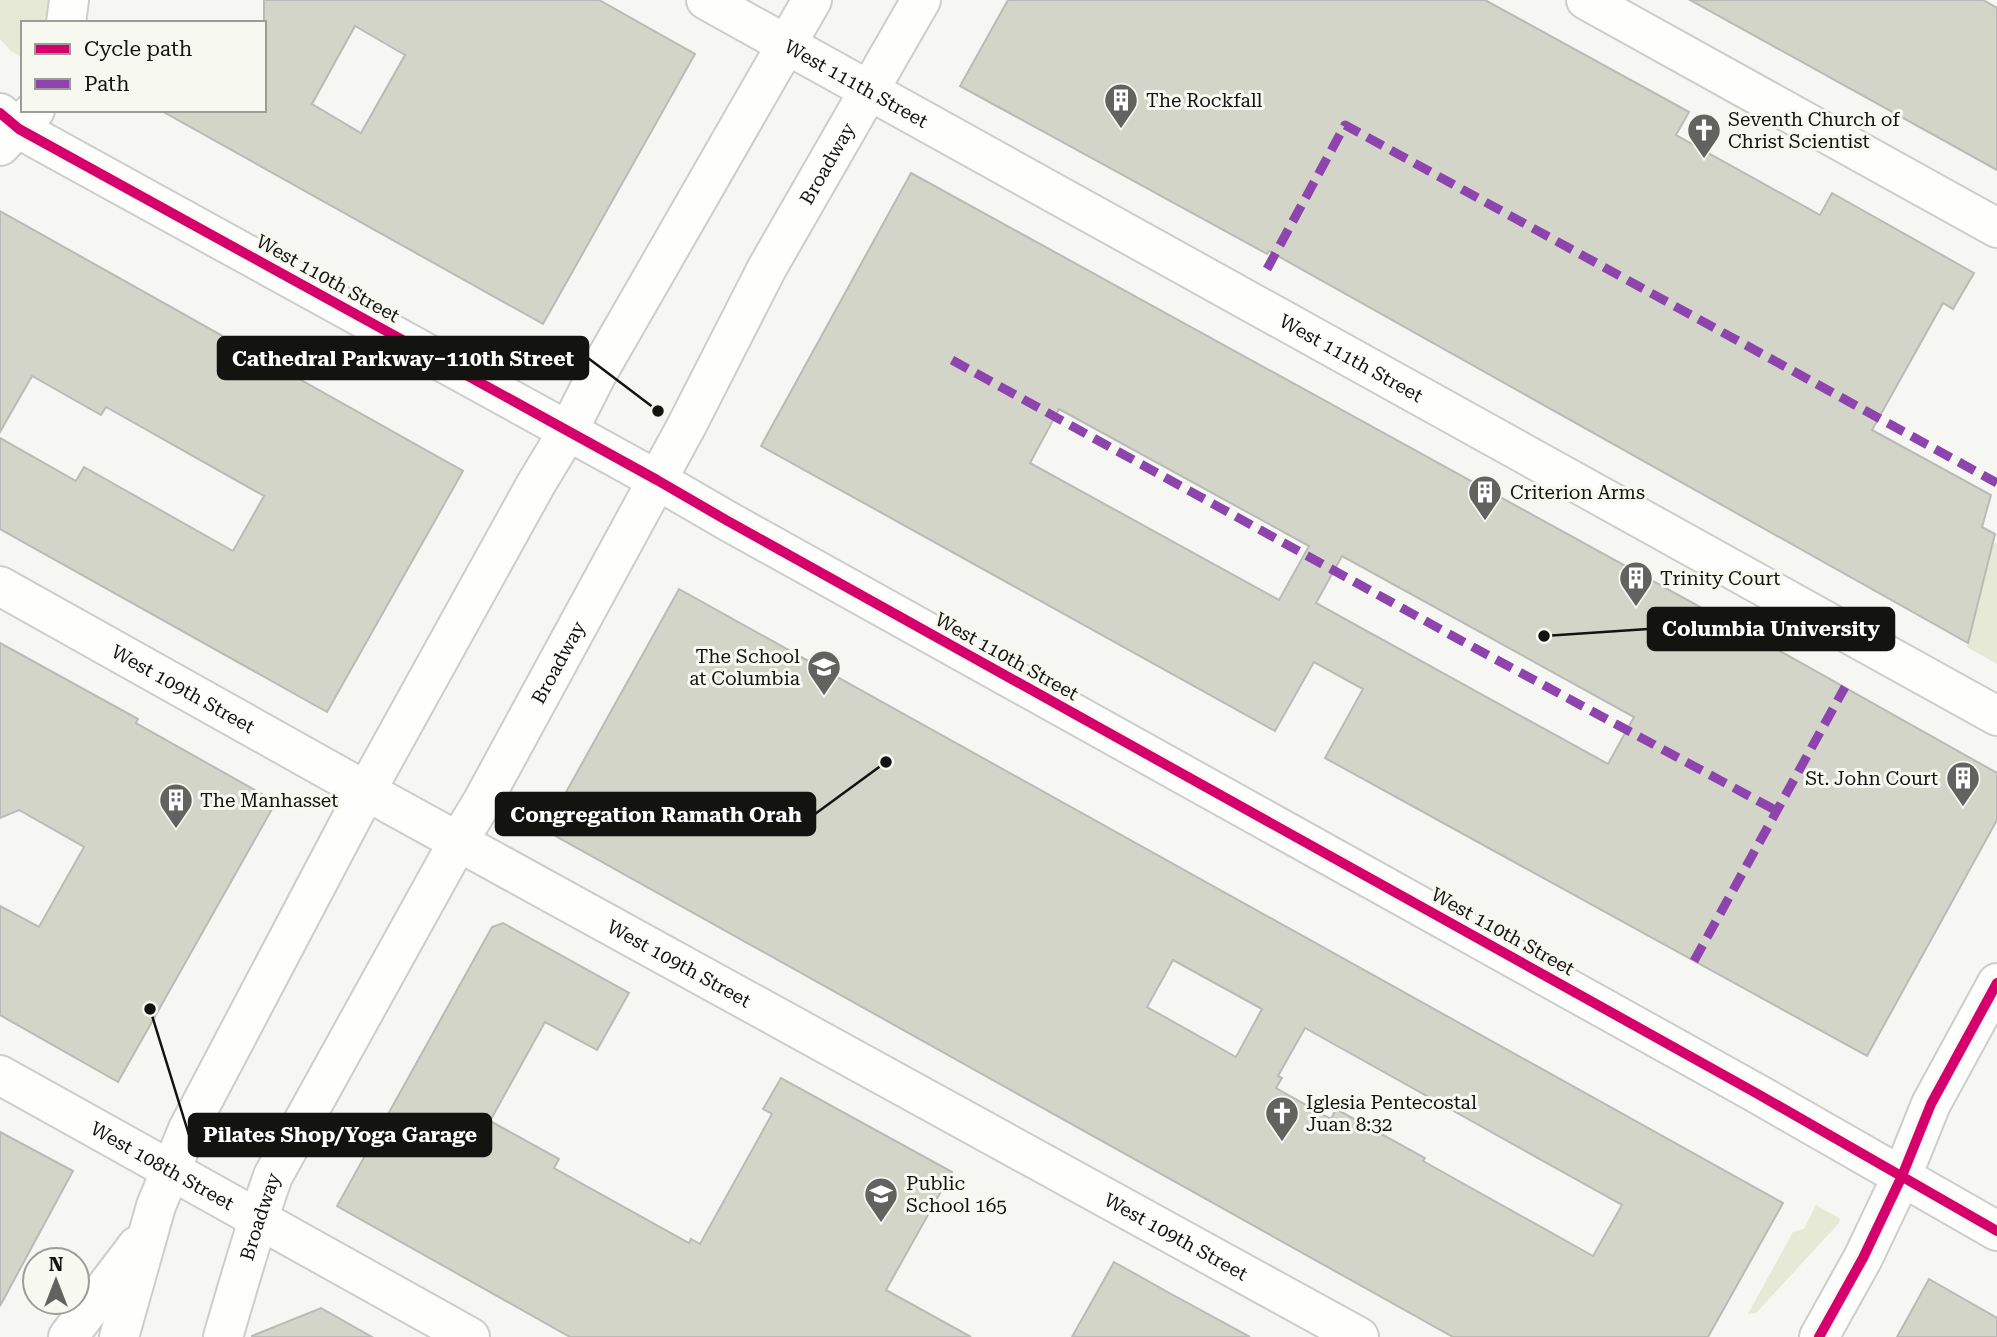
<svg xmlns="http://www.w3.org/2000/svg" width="1997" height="1337" font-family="'Roboto Serif',serif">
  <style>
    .green { fill: #e5e9d5 }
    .building { fill: #d3d5c9; stroke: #babab7; stroke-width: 2; fill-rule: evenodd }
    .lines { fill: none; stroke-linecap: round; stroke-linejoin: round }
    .minor-casing { stroke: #cdcdca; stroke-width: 42 }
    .major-casing { stroke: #cdcdca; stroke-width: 42 }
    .minor { stroke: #fefefd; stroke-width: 38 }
    .major { stroke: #fefefd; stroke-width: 38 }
    .quiet { stroke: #8e44ad; stroke-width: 9; stroke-dasharray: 18 9; stroke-linecap: butt }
    .cycleway-casing { stroke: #f7f9f0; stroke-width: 15 }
    .cycleway { stroke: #d6006c; stroke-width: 10 }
    .labels { text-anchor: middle; stroke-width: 6; stroke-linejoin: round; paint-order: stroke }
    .street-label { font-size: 19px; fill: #131310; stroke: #f7f9f0 }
    .poi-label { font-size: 19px; fill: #131310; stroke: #f7f9f0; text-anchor: start }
    .leader { fill: none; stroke: #131310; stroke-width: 2.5 }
    .callout-dot { fill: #131310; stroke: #f7f9f0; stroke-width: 2.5 }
    .callout { fill: #131310; stroke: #131310; stroke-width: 2.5 }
    .callout-label { font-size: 21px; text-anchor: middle; font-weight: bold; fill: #fff }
  </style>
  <rect width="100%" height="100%" fill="#f6f7f2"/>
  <g class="green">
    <path d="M0,0h56l-2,23h-31v35l-12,-7 -11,-12z"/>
    <path d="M1993,542l4,2v120l-30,-17z"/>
    <path d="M1816,1205l21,12 3,2 -1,4 -83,90 -8,1 45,-82 11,-3z"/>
  </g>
  <g class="building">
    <path d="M264,0h335l96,54 -152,270 -383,-214h104zM355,26l50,29 -44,78 -49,-29z"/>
    <path d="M1008,0h477l204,112 -13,23 144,80 12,-22 142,80 -21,36 -10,-6 -71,127 119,65 -9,32 13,7 -27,109 -699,-392 -2,3 -307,-168z"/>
    <path d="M1690,0h293l14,8v162z"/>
    <path d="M911,173l860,473 226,127v47l-130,236 -542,-298 38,-69 -49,-27 -39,69 -514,-285zM1059,409l250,137 -30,54 -249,-137zM1342,556l292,161 -26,47 -292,-161z"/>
    <path d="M0,211l463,260 -136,241 -327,-183v-91l76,43 8,-14 149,84 31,-55 -158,-89 -5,8 -69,-39 -32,56z"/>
    <path d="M679,589l1104,614 -75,134h-255l-908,-507zM1173,960l89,49 -26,48 -89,-50zM1305,1028l317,177 -29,51 -170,-95 2,-3 -89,-49 -5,10 -55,-31 6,-10 -4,-2z"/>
    <path d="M0,643l138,76 -2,4 140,79 -158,280 -118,-67v-109l39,21 45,-80 -65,-37 -19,8z"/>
    <path d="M503,923l126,70 -32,57 -52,-28 -55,99 69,38 -5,9 135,75 2,-4 9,5 72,-130 -9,-5 18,-31 171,94 -66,118 85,47h-401l-233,-131 155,-279z"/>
    <path d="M0,1132l73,39 -73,135z"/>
    <path d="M1114,1262l59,33 77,42h-178z"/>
    <path d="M1929,1279l68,39v19h-100z"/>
    <path d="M321,1308l51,29h-120v-1z"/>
  </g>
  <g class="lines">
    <g class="minor-casing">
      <g id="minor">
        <path id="s1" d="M706,0l1291,716"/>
        <path d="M1586,0l411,228"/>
        <path d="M66,23l3,-23"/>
        <path d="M0,146l35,-36"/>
        <path id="s2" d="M0,586l366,205 993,546"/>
        <path id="s3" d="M0,1075l470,262"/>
      </g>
    </g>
    <g class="major-casing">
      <g id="major">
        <path d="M0,113l19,16 638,351 69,40 1030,573 241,138"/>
        <path d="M68,1337l69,-91"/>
        <path d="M119,1337l37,-131 32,-77 178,-338 170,-307 32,-53 29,-57 215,-374"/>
        <path id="s4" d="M223,1337c16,-54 31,-108 50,-161l186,-336 22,-36 206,-379 80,-157 154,-268"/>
        <path d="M1819,1337l44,-79 39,-82 29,-72 66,-121"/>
      </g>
    </g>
    <use href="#minor" class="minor"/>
    <use href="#major" class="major"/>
    <g class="quiet">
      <path d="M1267,269l78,-144 652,358"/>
      <path d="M952,360l508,280 317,171"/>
      <path d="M1694,961l151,-274"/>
    </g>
    <g class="cycleway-casing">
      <g id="cycleway">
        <path d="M0,113l19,16 638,351 69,40 1030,573 241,138"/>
        <path d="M1819,1337l44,-79 39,-82 29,-72 66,-121"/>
      </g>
    </g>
    <use href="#cycleway" class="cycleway"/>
  </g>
  <defs>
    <g id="building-pin" transform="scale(1.75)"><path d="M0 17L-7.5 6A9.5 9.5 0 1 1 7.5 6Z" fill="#62635f" stroke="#f7f9f0"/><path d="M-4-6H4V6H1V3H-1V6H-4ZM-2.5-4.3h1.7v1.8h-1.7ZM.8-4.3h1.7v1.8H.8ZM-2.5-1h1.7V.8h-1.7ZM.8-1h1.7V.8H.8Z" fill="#fff"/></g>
    <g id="church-pin" transform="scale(1.75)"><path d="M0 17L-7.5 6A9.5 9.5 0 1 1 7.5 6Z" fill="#62635f" stroke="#f7f9f0"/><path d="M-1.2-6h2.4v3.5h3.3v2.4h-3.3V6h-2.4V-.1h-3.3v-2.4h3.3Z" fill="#fff"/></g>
    <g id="school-pin" transform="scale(1.75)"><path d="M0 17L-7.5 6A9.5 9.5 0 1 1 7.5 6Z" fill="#62635f" stroke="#f7f9f0"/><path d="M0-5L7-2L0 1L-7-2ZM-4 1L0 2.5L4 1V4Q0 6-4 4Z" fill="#fff"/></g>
  </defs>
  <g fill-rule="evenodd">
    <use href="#building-pin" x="1121" y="100"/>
    <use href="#church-pin" x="1704" y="130"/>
    <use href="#building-pin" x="1485" y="492"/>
    <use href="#building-pin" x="1636" y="578"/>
    <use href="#school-pin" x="824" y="667"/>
    <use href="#building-pin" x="1963" y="778"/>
    <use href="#building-pin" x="176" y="800"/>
    <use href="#church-pin" x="1282" y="1113"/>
    <use href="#school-pin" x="881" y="1194"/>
  </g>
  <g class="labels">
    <g class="street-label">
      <text dy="7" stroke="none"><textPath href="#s1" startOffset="172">West 111th Street</textPath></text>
      <text dy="7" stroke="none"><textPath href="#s4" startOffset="1323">Broadway</textPath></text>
      <text transform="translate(328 278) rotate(29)" y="7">West 110th Street</text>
      <text dy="7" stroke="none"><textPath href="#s1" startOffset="738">West 111th Street</textPath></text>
      <text transform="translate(1007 656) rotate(29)" y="7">West 110th Street</text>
      <text dy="7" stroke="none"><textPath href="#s4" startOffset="756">Broadway</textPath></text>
      <text dy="7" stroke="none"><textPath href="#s2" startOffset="210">West 109th Street</textPath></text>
      <text transform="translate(1503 931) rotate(29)" y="7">West 110th Street</text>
      <text dy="7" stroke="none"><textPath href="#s2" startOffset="777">West 109th Street</textPath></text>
      <text dy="7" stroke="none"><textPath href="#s3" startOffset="186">West 108th Street</textPath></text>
      <text dy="7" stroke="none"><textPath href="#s4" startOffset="126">Broadway</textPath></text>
      <text dy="7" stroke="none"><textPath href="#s2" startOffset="1344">West 109th Street</textPath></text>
    </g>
    <g class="poi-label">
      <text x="1146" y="107">The Rockfall</text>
      <text x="1728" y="126">Seventh Church of<tspan x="1728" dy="22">Christ Scientist</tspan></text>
      <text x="1510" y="499">Criterion Arms</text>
      <text x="1660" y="585">Trinity Court</text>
      <text x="800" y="663" text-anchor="end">The School<tspan x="800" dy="22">at Columbia</tspan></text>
      <text x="1938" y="785" text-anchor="end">St. John Court</text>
      <text x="200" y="807">The Manhasset</text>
      <text x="1306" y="1109">Iglesia Pentecostal<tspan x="1306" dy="22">Juan 8:32</tspan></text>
      <text x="906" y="1190">Public<tspan x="906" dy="22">School 165</tspan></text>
    </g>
  </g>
  <path class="leader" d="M658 411L588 358M1544 636L1648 629M886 762L815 814M150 1009L189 1135"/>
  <g class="callout-dot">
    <circle cx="658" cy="411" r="7"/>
    <circle cx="1544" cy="636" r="7"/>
    <circle cx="886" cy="762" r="7"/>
    <circle cx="150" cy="1009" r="7"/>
  </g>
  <g class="callout">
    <rect x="218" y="337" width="370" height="42" rx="7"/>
    <rect x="1648" y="608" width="246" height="42" rx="7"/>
    <rect x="496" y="793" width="319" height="42" rx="7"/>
    <rect x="189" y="1114" width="302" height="42" rx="7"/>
  </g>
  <g class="callout-label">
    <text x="403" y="366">Cathedral Parkway–110th Street</text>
    <text x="1771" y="636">Columbia University</text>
    <text x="656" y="822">Congregation Ramath Orah</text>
    <text x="340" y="1142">Pilates Shop/Yoga Garage</text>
  </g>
  <rect x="21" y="21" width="245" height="91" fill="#f7f9f0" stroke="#9c9d96" stroke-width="2"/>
  <rect x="35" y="44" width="35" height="10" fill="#d6006c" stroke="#9c9d96" stroke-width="2"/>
  <text x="84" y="56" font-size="21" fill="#131310">Cycle path</text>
  <rect x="35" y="79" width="35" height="10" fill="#8e44ad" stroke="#9c9d96" stroke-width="2"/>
  <text x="84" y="91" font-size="21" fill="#131310">Path</text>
  <g transform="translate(56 1281)"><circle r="33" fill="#f7f9f0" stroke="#9c9d96" stroke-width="2"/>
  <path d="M0-5L12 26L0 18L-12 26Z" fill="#62635f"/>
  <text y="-10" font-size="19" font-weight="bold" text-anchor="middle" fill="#131310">N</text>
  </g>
</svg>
